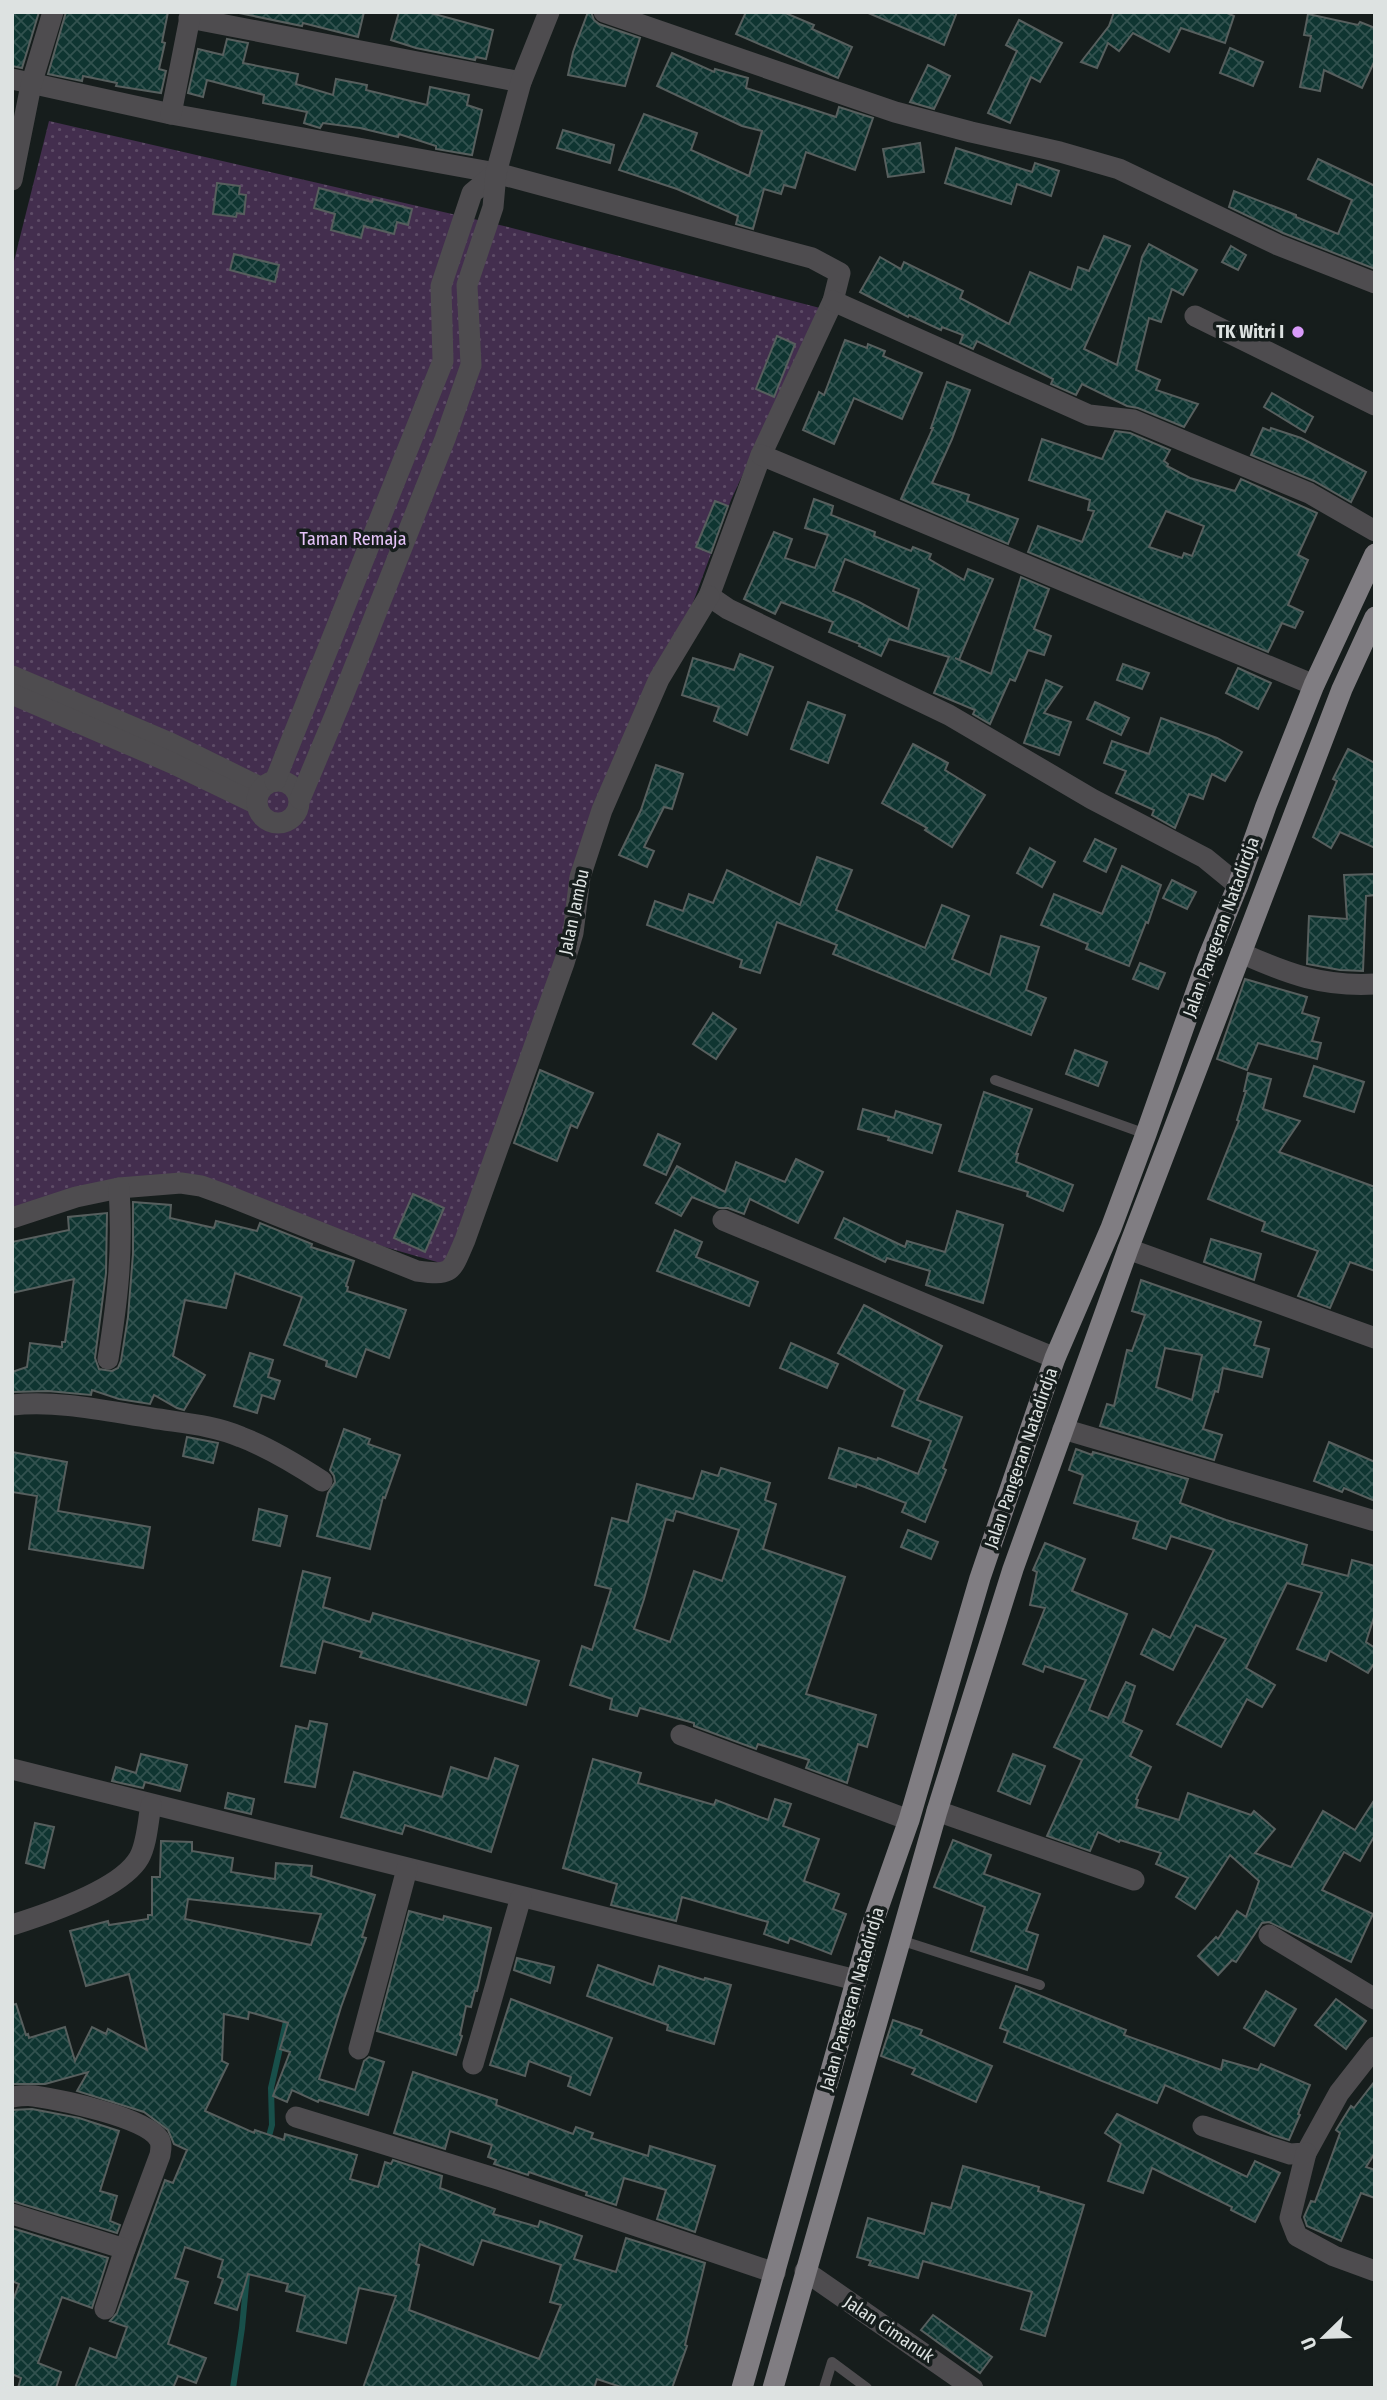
<svg xmlns="http://www.w3.org/2000/svg" width="1387" height="2400" font-family="'Fira Sans Condensed',sans-serif">
  <style>
    .park { fill: url(#park-dots) }
    .lines { fill: none; stroke-linecap: round; stroke-linejoin: round }
    .stream { stroke: #184f4a; stroke-width: 6 }
    .building { fill: url(#building-cross-hatch); stroke: #575f5e; stroke-width: 2; fill-rule: evenodd }
    .lane { stroke: #4e4c4f; stroke-width: 10 }
    .street { stroke: #4e4c4f; stroke-width: 21 }
    .primary { stroke: #807d82; stroke-width: 21 }
    .poi-dot { fill: #d89af8; stroke: #161d1c; stroke-width: 2.5 }
    .labels { text-anchor: middle; stroke-width: 7; stroke-linejoin: round; paint-order: stroke }
    .poi-label { font-size: 18px; font-weight: bold; fill: #dde2e1; stroke: #161d1c; text-anchor: end }
    .park-label { font-size: 18px; fill: #e6c4f9; stroke: #161d1c }
    .street-label { font-size: 18px; fill: #dde2e1; stroke: #161d1c }
  </style>
  <defs>
    <pattern id="park-dots" width="8" height="8" patternUnits="userSpaceOnUse" patternTransform="scale(1.75)"><rect width="8" height="8" fill="#432e4e"/><path d="M2 2h.1M6 6h.1" fill="none" stroke="#5e4c67" stroke-width="1.8" stroke-linecap="round"/></pattern>
    <pattern id="building-cross-hatch" width="8" height="8" patternUnits="userSpaceOnUse" patternTransform="scale(1.75)"><rect width="8" height="8" fill="#0f3531"/><path d="M0 0l8 8M0 8l8-8" fill="none" stroke="#32524f"/></pattern>
  </defs>
  <rect width="100%" height="100%" fill="#161d1c"/>
  <path class="park" d="M49,121l455,105 316,82 -89,192 -40,108 -97,235 -38,110 -34,161 -78,150 -261,-75 -171,23v-943z"/>
  <g class="lines">
    <g class="stream">
      <path d="M268,2140l4,-15 -1,-37 16,-71"/>
      <path d="M233,2388l9,-60 5,-53"/>
    </g>
  </g>
  <g class="building">
    <path d="M12,12h27l-17,56 -10,-2z"/>
    <path d="M66,12h102l-6,30 3,1 -6,26 7,2 -5,22 -45,-7 1,-3 -34,-7 -1,5 -34,-7z"/>
    <path d="M234,12h130l-6,25 -55,-14 -1,3z"/>
    <path d="M399,12h28l66,18 -7,29 -10,-2 -1,3 -59,-12 -25,-8z"/>
    <path d="M588,12h3l3,8 5,4 41,14 -15,48 -57,-11 5,-23z"/>
    <path d="M746,12h37l31,13 -2,4 40,18 -14,31 -102,-44z"/>
    <path d="M866,12h91l-13,33z"/>
    <path d="M1114,12h111l9,4 -9,27 -44,-15 -12,24 -36,-19 -14,18 -11,-8 -11,25 -16,-6 28,-36z"/>
    <path d="M1308,14l50,11 2,-3 15,6v32l-13,28 -38,-18 -4,21 -20,-4 11,-51 -7,-1z"/>
    <path d="M1019,20l43,23 -22,39 -9,-5 -21,46 -22,-10 29,-62 -11,-6z"/>
    <path d="M227,39l21,4 -5,20 55,11 -2,10 37,11 3,-16 31,6 -1,5 61,15 3,-18 39,8 -2,10 15,5 -10,45 -36,-6v-3l-37,-12 -1,3 -38,-9 -37,-5 -3,5 -16,-5 3,-11 -44,-9 1,-8 -57,-15 -4,17 -15,-4 10,-44 25,6z"/>
    <path d="M1230,48l33,14 -10,24 -33,-13z"/>
    <path d="M672,53l42,19 1,-3 33,9 -2,10 90,29 3,-10 34,11 -18,52 -49,-18 -11,36 -11,-3 -3,9 -17,-5 -11,40 -17,-5 2,-8 -61,-27 -58,-19 25,-56 53,19 -6,17 58,26 13,-45 -20,-5 -85,-40z"/>
    <path d="M928,65l22,11 -16,33 -24,-7z"/>
    <path d="M563,130l51,15 -4,18 -53,-15z"/>
    <path d="M920,143l4,29 -36,5 -5,-28z"/>
    <path d="M956,148l76,24 3,-9 24,8 -8,25 -34,-12 -6,20 -66,-21z"/>
    <path d="M1318,159l57,27v83l-92,-36 -54,-26 5,-16 62,24v2l42,17 14,-34 -44,-21z"/>
    <path d="M217,183l23,3 -1,8 7,1 -2,19 -7,-1 -1,4 -23,-3z"/>
    <path d="M319,188l53,14 1,-3 39,10 -4,16 -11,-3 -3,12 -30,-8 -3,12 -30,-8 4,-16 -21,-6z"/>
    <path d="M1104,236l26,10 -46,103 33,16 25,-108 7,-13 48,26 -14,25 -11,-6 -11,33 -12,-4 -13,52 24,10 -4,10 42,14 -14,23 -46,-19 -11,-2 -45,-22 -6,11 -25,-11 2,-5 -76,-38 -4,8 -13,-6 3,-8 -21,-8 -1,3 -32,-15 -1,2 -48,-25 20,-35 21,12 3,-7 59,29 -3,7 49,26 21,-52 41,18 7,-23 11,4z"/>
    <path d="M1231,246l15,9 -8,15 -16,-8z"/>
    <path d="M234,254l45,11 -4,17 -45,-12z"/>
    <path d="M777,336l18,8 -21,53 -18,-8z"/>
    <path d="M845,340l22,8 1,-4 17,7 -2,5 39,17 -20,46 -48,-21 -20,46 -31,-14 16,-38 5,3z"/>
    <path d="M947,382l23,8 -18,49 -20,44 37,12 -2,6 51,18 -10,25 -107,-45 32,-71h-2z"/>
    <path d="M1272,393l41,24 -8,15 -41,-25z"/>
    <path d="M1263,428l7,3 1,-3 30,10 65,34 -15,30 -37,-21 -63,-26z"/>
    <path d="M1115,431l15,2 40,17 -6,11 4,3 -1,2 23,12 45,13 6,-12 76,34 -19,42 10,5 -20,45 15,7 -8,16 -13,-5 -14,29 -240,-100 10,-26 44,16 12,-31 -6,-1 2,-10 -61,-20 13,-41 60,20zM1166,511l38,15 -12,30 -8,-3 -2,5 -33,-11z"/>
    <path d="M814,499l19,7 -2,9 44,17 -1,4 37,15 2,-4 18,7 -2,5 35,21 4,-11 25,10 -34,81 -4,-2 36,16 30,-97 28,12 -15,40 17,7 -7,19 -16,-5 -13,31 -5,-2 -20,45 -17,-10 2,-4 -41,-17 15,-36 -60,-18 -8,17 -22,-10 1,-2 -31,-12 4,-10 -52,-20 -6,12 -31,-15 30,-67 18,7 -7,19 30,10 13,-33 -23,-7zM845,559l74,30 -11,40 -49,-27 -26,-11z"/>
    <path d="M715,501l13,5 -17,47 -15,-6z"/>
    <path d="M740,654l33,13 -26,68 -33,-14 5,-14 -37,-12 11,-37 41,12z"/>
    <path d="M1123,664l26,9 -7,16 -25,-9z"/>
    <path d="M1238,668l33,15 -13,26 -32,-16z"/>
    <path d="M1046,680l16,7 -18,26 27,9 -12,33 -35,-12z"/>
    <path d="M808,702l37,13 -17,48 -37,-14z"/>
    <path d="M1095,702l34,16 -8,17 -34,-16z"/>
    <path d="M1161,718l56,20 25,14 -17,29 -13,-7 -9,25 -14,-5 -14,34 -23,-13 2,-5 -38,-17 10,-22 -22,-8 8,-22 37,13z"/>
    <path d="M913,744l35,19 -3,7 40,25 -33,52 -27,-17 2,-2 -45,-25z"/>
    <path d="M1348,749l27,14v85l-35,-16 -9,16 -18,-11 24,-56 -4,-2z"/>
    <path d="M656,765l27,9 -11,35 -8,-2 -20,40 10,4 -7,16 -28,-12 22,-45z"/>
    <path d="M1095,839l21,10 -10,23 -22,-11z"/>
    <path d="M1030,848l25,14 -13,25 -25,-14z"/>
    <path d="M817,857l35,13 -16,40 89,38 17,-43 27,11 -17,43 38,16 11,-39 38,11 -13,43 20,8 -15,37 -198,-81 4,-9 -60,-23 -17,51 -20,-6 2,-7 -95,-35 8,-24 28,10 6,-17 24,9 14,-33 73,35z"/>
    <path d="M1122,866l39,19 -13,38 -2,-1 -17,44 -43,-17 2,-5 -47,-19 13,-31 48,20z"/>
    <path d="M1375,874v21l-9,1 -3,75 -23,-1 -33,-6 2,-48 38,3 -3,-44z"/>
    <path d="M1172,880l24,12 -9,17 -24,-11z"/>
    <path d="M1140,963l25,10 -7,16 -25,-10z"/>
    <path d="M1245,979l62,18 -5,16 17,5 -7,23 9,2 -4,16 -59,-16 -11,27 -30,-11z"/>
    <path d="M713,1013l23,16 -20,30 -23,-15z"/>
    <path d="M1075,1050l32,12 -9,24 -32,-12z"/>
    <path d="M1314,1066l50,16 -10,30 -50,-16z"/>
    <path d="M540,1070l53,23 -16,35 -6,-3 -14,36 -43,-18z"/>
    <path d="M1248,1073l23,6 -8,30 37,12 -21,31 96,35v84l-25,-9 -20,46 -32,-12 20,-45 -56,-20 3,-9 -57,-23 31,-78 -2,-1 9,-29h-2z"/>
    <path d="M984,1092l48,17 -16,45h2l-2,8 57,23 -10,26 -36,-15 1,-4 -69,-21z"/>
    <path d="M863,1109l31,9 2,-7 45,14 -9,28 -44,-13 1,-3 -31,-8z"/>
    <path d="M658,1134l22,10 -14,31 -22,-10z"/>
    <path d="M796,1159l27,13 -25,51 -48,-24 -6,15 -16,-6h-9l-27,-11 -11,19 -25,-13 21,-37 48,26 11,-30 49,20z"/>
    <path d="M413,1194l31,14 -19,44 -31,-14z"/>
    <path d="M133,1202l38,3 -1,13 44,10 2,-7 41,10 3,-8 52,21 -1,3 43,14 -8,25 2,1 -1,4 59,19 -17,48 -23,-9 -10,28 -30,-11 1,-5 -43,-16 18,-48 -67,-24 -9,35 -41,-8 -12,56 32,19 -21,35 -7,-2 -23,-13 -4,9 -31,-5 -27,-9 -1,5 -43,-4 -36,1v-20l15,-5 3,-24 32,4v-5h3l9,-63 -62,14v-51l57,-12 -1,-13 39,-4 -1,60 -11,85 4,11 13,2 6,-3 3,-7 7,-44 5,-63z"/>
    <path d="M957,1211l46,14 -20,78 -57,-18 4,-14 -43,-13 -2,4 -50,-24 9,-20 61,29 2,-6 38,11z"/>
    <path d="M675,1230l27,12 -6,15 62,25 -9,24 -92,-35z"/>
    <path d="M1211,1239l50,15 -7,26 -50,-18z"/>
    <path d="M1141,1280l120,42 -7,23 15,4 -7,28 -39,-9 -5,24 -3,-1 -12,38 19,6 -8,25 -114,-34 7,-22 7,2 13,-56 5,1 13,-36 -13,-4zM1165,1348l37,7 -10,45 -36,-13z"/>
    <path d="M864,1305l78,41 -25,54 45,17 -19,51 3,2 -21,52 -23,-10 4,-9 -49,-19 -1,3 -27,-9 10,-30 38,12 1,-2 40,16 13,-33 -39,-15 13,-36 -67,-37z"/>
    <path d="M791,1343l47,21 -11,24 -47,-20z"/>
    <path d="M250,1353l23,7 -5,17 12,4 -6,18 -12,-4 -5,18 -23,-7z"/>
    <path d="M344,1429l26,10 -2,5 32,11 -15,43 -2,-1 -13,52 -53,-13 11,-43 7,-11 -1,-6 -4,-6z"/>
    <path d="M187,1437l31,6 -5,20 -30,-7z"/>
    <path d="M1329,1442l46,20v39l-31,-13 -2,4 -28,-11z"/>
    <path d="M1076,1449l16,6 1,-3 95,27 -8,24 46,17 81,25 -5,19 46,12 4,-16 23,6v48l-9,28 9,6v14l-7,11 -38,-22 -4,10 -29,-12 25,-56 -35,-10 -41,85 29,17 -13,22 -15,-8 -26,48 -44,-23 49,-85 -30,-14 -23,45 -32,-16 12,-25 17,9 44,-88 -43,-14 -5,13 -33,-11 5,-16 -64,-19 9,-28 -14,-5z"/>
    <path d="M12,1452l55,10 -9,49 92,16 -7,41 -114,-19 8,-53 -25,-4z"/>
    <path d="M721,1468l49,15 -5,17 11,4 -13,45 82,28 -39,117 70,21 -9,32 -9,-3 -11,39 -41,-15 3,-8 -51,-16 -2,5 -62,-23v-3l-54,-15 -3,8 -27,-7 2,-10 -42,-14 12,-39 10,4 19,-61 -16,-4 17,-67 16,4 9,-38 56,15 9,-28 16,5zM676,1511l63,19 -17,51 -28,-10 -24,71 -36,-13 10,-30 22,-80 7,2z"/>
    <path d="M259,1509l28,7 -7,30 -27,-6z"/>
    <path d="M908,1530l30,12 -7,17 -30,-12z"/>
    <path d="M1045,1543l40,16 -13,32 55,23 -38,96 19,8 18,-36 9,4 -12,36 19,9 -12,25 21,11 -15,32 2,1 -2,7 43,13 9,-27 63,22 3,-4 21,18 -20,24 36,14 32,-56 32,19 20,-31v36l-15,26 -16,-9 -22,38 51,24 -22,48 -82,-40 -7,1 -26,39 -4,-2 -14,15 -20,-19 18,-19 2,2 19,-28 9,6 13,-36 -29,-26 -35,54 -19,-12 12,-19 -32,-14 5,-11 -41,-13 -1,2 -21,-10 -8,19 -43,-15 35,-76 -28,-13 32,-67 -41,-14 -2,6 -20,-8 22,-56 -15,-3 7,-33 -4,-2z"/>
    <path d="M303,1571l27,7 -7,29 47,15 3,-9 166,48 -13,44 -166,-48 2,-5 -39,-11 -8,32 -34,-7z"/>
    <path d="M310,1721l17,3 -12,63 -30,-5 11,-56 12,3z"/>
    <path d="M141,1754l46,11 -7,26 -35,-9 -2,6 -31,-7 4,-14 20,6z"/>
    <path d="M1013,1754l32,12 -15,38 -32,-13z"/>
    <path d="M495,1758l23,8 -27,86 -86,-27 -3,9 -61,-17 13,-45 88,25 9,-30 37,12z"/>
    <path d="M593,1759l48,14 -3,10 76,22 2,-5 52,20 7,-21 16,5 -8,22 36,13 -15,42 35,13 -6,15 13,5 -15,40 -41,-16 -2,5 -24,-9 4,-12 -86,-25 -6,24 -65,-16 6,-21 -54,-16z"/>
    <path d="M228,1793l26,6 -3,15 -26,-6z"/>
    <path d="M35,1823l19,4 -10,41 -18,-5z"/>
    <path d="M953,1840l38,15 -7,19 56,20 -14,37 12,4 -11,35 -56,-19 14,-44 -51,-20z"/>
    <path d="M161,1841l31,1v9l41,7 -2,14 44,7 1,-16 36,3 -1,10 64,19 -13,42 4,1 -25,69 -22,72 36,11 9,-29 5,-4 15,5 -16,53 -49,-15 -1,2 -26,-12 -5,12 -14,-6 17,-44 -10,-3 8,-26 -39,-11 -1,7 -24,-5 -2,47 6,3 -23,47 49,22 1,-3 29,10 1,-6 72,21 -7,24 28,8 7,-25 6,2 2,-4 49,16 -2,12 55,21 -2,5 45,13 2,-6 42,15 -8,23 42,13 10,-34 79,25 -20,82 2,1 -15,42h-48l-27,-9 -3,9h-231l33,-92 -37,-8 -13,55 -49,-12 8,-35 -19,-5 2,-7 -40,-10 -11,36 -22,-7 8,-24 -5,-2 5,-17 -38,-13 -10,31 13,4 -20,62 38,14 -10,25 -18,-7 -5,12h-98l15,-40 26,10 11,-31 -17,-6 7,-8 48,-133 8,3 14,-33 -13,-6 -6,-14 -24,-18 -67,-21 11,-19 -43,12h-33v-79l4,-1 10,31 2,-1 1,4 36,-11 10,34 17,-34 14,7 2,-5 39,21 -18,-76 -43,12 -16,-55 38,-10 1,4 39,-6v-4h4v-38h8zM188,1899l133,15 -10,31 -126,-26zM482,2240l79,25 -11,37 11,3 -22,54 -130,-49 10,-45 -3,-1 4,-20 53,21z"/>
    <path d="M409,1911l34,9 1,-4 47,12 -14,63h-2l-4,16 -5,-1 -6,29 2,1 -6,19 -79,-24z"/>
    <path d="M517,1958l37,9 -4,16 -36,-13z"/>
    <path d="M598,1965l55,20 6,-19 45,14 1,-2 26,7 -17,59 -47,-14 1,-5 -81,-29z"/>
    <path d="M1016,1986l110,44 -2,5 97,35 2,-10 35,10 3,-6 49,21 -12,29 2,1 -11,25 -16,-5 -108,-50 -8,18 -153,-61 4,-11 -8,-3z"/>
    <path d="M1266,1991l30,18 -22,37 -30,-18z"/>
    <path d="M511,1999l101,39 -22,57 -22,-9 3,-9 -42,-16 -4,15 -35,-11z"/>
    <path d="M1336,1999l30,22 -20,28 -31,-24z"/>
    <path d="M893,2020l29,10 -2,5 72,31 -16,36 -64,-28 3,-5 -34,-13z"/>
    <path d="M413,2072l84,28 -1,5 77,29 3,-7 17,6 -2,5 57,18 2,-10 65,20 -20,66 -38,-13 9,-29 -42,-12 -8,27 -30,-10 1,-3 -58,-20 -1,3 -34,-11 2,-4 -8,-3 4,-12 -42,-14 -5,18 -51,-16z"/>
    <path d="M1375,2081v72l-9,14 9,3v28l-14,-5 -20,48 -34,-15 -3,-9 7,-16 4,1 25,-69 -4,-3 15,-24 3,2z"/>
    <path d="M32,2109l47,9 40,13 -19,60 17,5 -7,25 10,4 -3,8 -105,-32v-91z"/>
    <path d="M1117,2114l130,63 8,-16 25,12 -25,49 -24,-12 1,-3 -80,-39 -9,25 -35,-12 13,-37 -16,-11z"/>
    <path d="M963,2166l76,21 -1,4 46,14 -39,131 -24,-7 11,-37 -109,-31 -5,17 -49,-13 2,-4 -14,-4 11,-39 56,16 8,-31 19,5z"/>
    <path d="M12,2228l96,30 -16,50 -30,-11 -24,66 23,9 -5,16h-38l3,-10 -9,-4v-71l7,-19 -7,-3z"/>
    <path d="M933,2315l59,42 -12,16 -59,-43z"/>
  </g>
  <g class="lines">
    <g class="lane">
      <path d="M995,1080l151,54"/>
      <path d="M900,1940l140,45"/>
      <path d="M824,2388l8,-26 35,26"/>
    </g>
    <g class="street">
      <path d="M604,12l291,100 76,20 89,20 59,17 159,76 97,38"/>
      <path d="M189,18l332,64"/>
      <path d="M12,79l159,35 325,59 316,85 28,15 -7,28 -72,154 -52,141 19,13 221,106 143,84 113,59 33,27"/>
      <path d="M171,114l20,-102"/>
      <path d="M12,180l19,-95 22,-73"/>
      <path d="M833,301l256,114 44,5 176,73 66,38"/>
      <path d="M1195,316l180,89"/>
      <path d="M761,455l553,230"/>
      <path d="M12,676l158,67 92,45"/>
      <path d="M12,694l160,69 85,41"/>
      <circle cx="278" cy="802" r="21"/>
      <path d="M275,781l168,-420 -2,-75 31,-93 24,-20"/>
      <path d="M300,799l41,-98 104,-262 26,-74 -4,-80 26,-78 3,-34 25,-91 28,-70"/>
      <path d="M1241,953c47,21 82,34 134,31"/>
      <path d="M12,1218l64,-21 43,-9 62,-5 20,3 25,9 191,76c36,5 34,1 48,-31l99,-277 9,-30 7,-56 22,-67 57,-131 50,-83"/>
      <path d="M723,1220l332,138"/>
      <path d="M1128,1249l247,89"/>
      <path d="M108,1359c10,-62 15,-108 11,-171"/>
      <path d="M12,1405c47,-5 94,6 140,13 30,5 61,7 89,19 29,11 55,27 81,44"/>
      <path d="M1063,1429l312,92"/>
      <path d="M681,1735l228,85"/>
      <path d="M12,1769l844,211"/>
      <path d="M937,1811l197,69"/>
      <path d="M12,1925c35,-11 109,-36 127,-67 8,-14 9,-37 12,-53"/>
      <path d="M1269,1935l106,64"/>
      <path d="M359,2049l48,-180"/>
      <path d="M473,2064l48,-167"/>
      <path d="M12,2097c7,-1 15,-2 22,-1 27,4 111,21 125,43 3,5 2,10 1,16l-35,94"/>
      <path d="M296,2117l205,63 274,93"/>
      <path d="M1203,2126l87,28 16,-1 33,-60 36,-46"/>
      <path d="M1306,2153l-16,65 7,18 37,20 41,15"/>
      <path d="M12,2214l113,35 -20,60"/>
      <path d="M805,2271l168,117"/>
    </g>
    <g class="primary">
      <path d="M742,2388l129,-460 38,-108 71,-242 61,-180 14,-40 56,-130 35,-94 62,-176 30,-73 28,-79 48,-121 61,-131"/>
      <path d="M773,2388l164,-577 76,-242 115,-320 214,-560 33,-72"/>
    </g>
  </g>
  <circle class="poi-dot" cx="1298" cy="332" r="7"/>
  <g class="labels">
    <g class="poi-label">
      <text x="1284" y="338">TK Witri I</text>
    </g>
    <g class="park-label">
      <text x="353" y="545">Taman Remaja</text>
    </g>
    <g class="street-label">
      <text transform="translate(574 912) rotate(-78)" y="6">Jalan Jambu</text>
      <text transform="translate(1221 927) rotate(-70)" y="6">Jalan Pangeran Natadirdja</text>
      <text transform="translate(1021 1458) rotate(-71)" y="6">Jalan Pangeran Natadirdja</text>
      <text transform="translate(852 1999) rotate(-74)" y="6">Jalan Pangeran Natadirdja</text>
      <text transform="translate(889 2329) rotate(34)" y="6">Jalan Cimanuk</text>
    </g>
  </g>
  <rect width="1387" height="2400" fill="none" stroke="#dde2e1" stroke-width="28"/>
  <g transform="translate(1324 2337) rotate(247)" stroke="#161d1c" stroke-width="5" paint-order="stroke">
  <path d="M0-5L12 26L0 18L-12 26Z" fill="#dde2e1"/>
  <text y="-10" font-size="19" font-weight="bold" text-anchor="middle" fill="#dde2e1">U</text>
  </g>
</svg>
